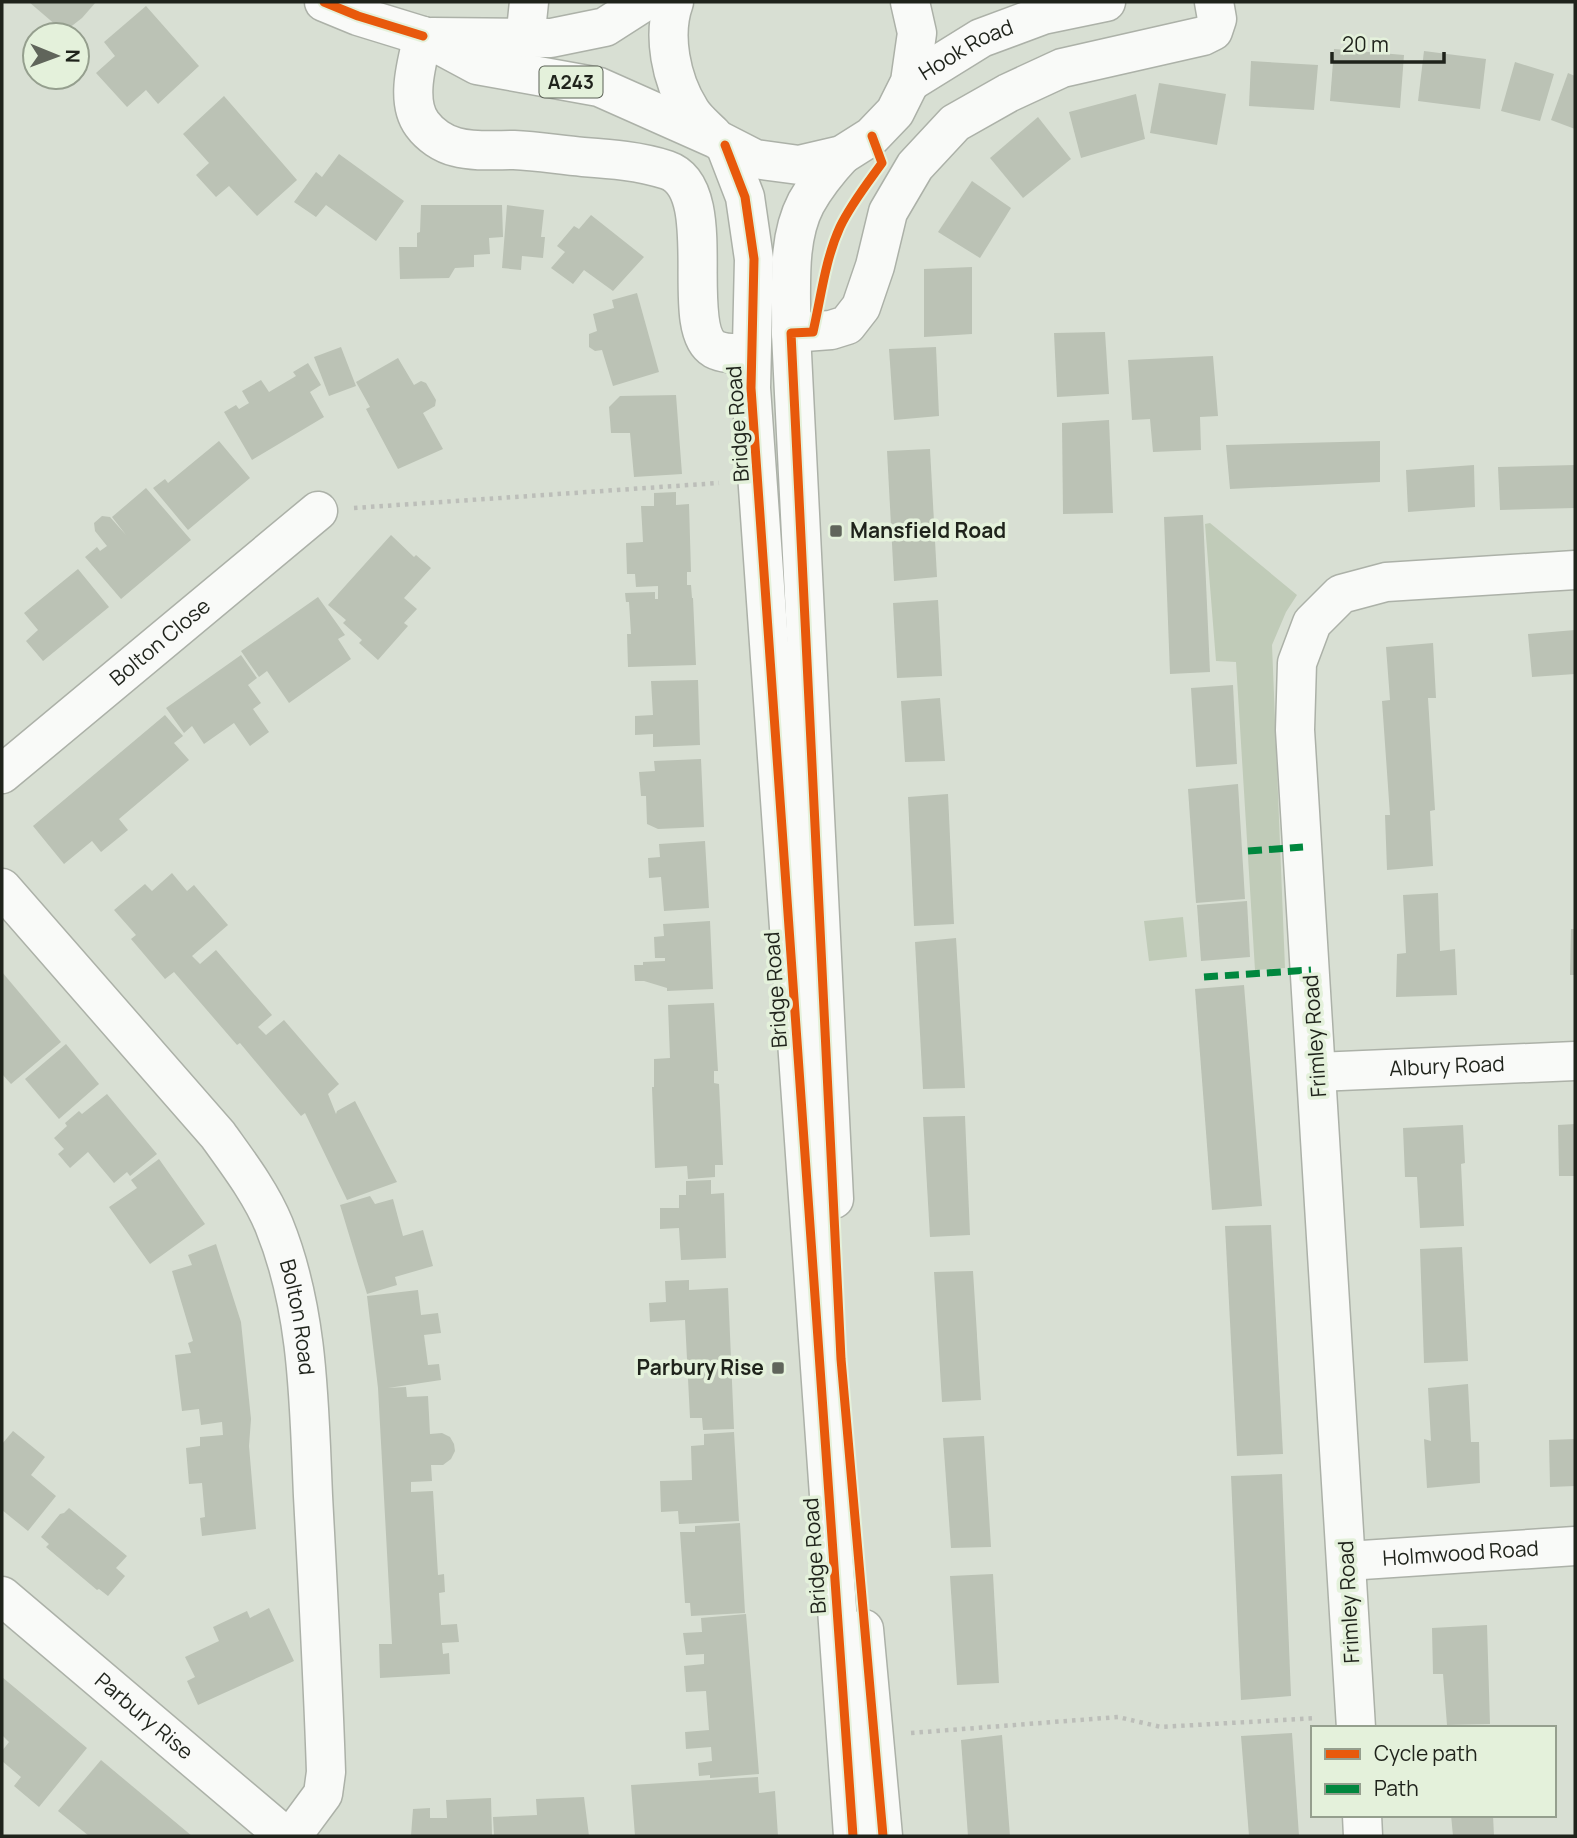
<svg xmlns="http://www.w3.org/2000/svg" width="1577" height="1838" font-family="Manrope,sans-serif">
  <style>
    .green { fill: #c0cbb8 }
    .building { fill: #bbc2b5 }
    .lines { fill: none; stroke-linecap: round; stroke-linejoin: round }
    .minor-casing { stroke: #acb1a8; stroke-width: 41 }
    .highway-casing { stroke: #acb1a8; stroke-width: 41 }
    .path { stroke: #bcbeb9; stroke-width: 4.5; stroke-dasharray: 3.5 5; stroke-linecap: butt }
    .minor { stroke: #f9faf8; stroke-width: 38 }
    .highway { stroke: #f9faf8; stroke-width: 38 }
    .quiet { stroke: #00873e; stroke-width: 7; stroke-dasharray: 14 7; stroke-linecap: butt }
    .cycleway-casing { stroke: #e4f1db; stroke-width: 13 }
    .cycleway { stroke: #e8590c; stroke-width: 9 }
    .poi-dot { fill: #60655b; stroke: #e4f1db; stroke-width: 2.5 }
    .labels { text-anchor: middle; stroke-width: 7; stroke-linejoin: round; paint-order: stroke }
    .shield { fill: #e4f1db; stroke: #5a6155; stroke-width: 2 }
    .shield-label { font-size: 19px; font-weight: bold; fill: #1f231b }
    .street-label { font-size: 21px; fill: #1f231b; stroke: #e4f1db }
    .poi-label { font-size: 21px; font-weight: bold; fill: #1f231b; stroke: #e4f1db; text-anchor: start }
  </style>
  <rect width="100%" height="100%" fill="#d8dfd3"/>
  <g class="green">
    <path d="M1210,523l87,72 -11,17 -14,33 13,323 -30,2 -19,-308 -20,-1 -11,-137z"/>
    <path d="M1183,917l4,40 -38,4 -5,-40z"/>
  </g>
  <g class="building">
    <path d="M29,2h67l-14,16 -18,14z"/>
    <path d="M146,6l53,60 -41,38 -12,-14 -19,17 -31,-34 19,-17 -11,-14z"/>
    <path d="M1334,49l70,6 -4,53 -70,-7z"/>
    <path d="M1424,51l62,8 -6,50 -62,-8z"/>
    <path d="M1251,61l67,4 -4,45 -65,-4z"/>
    <path d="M1515,62l39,12 -14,47 -39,-10z"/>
    <path d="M1568,73l7,3v53l-24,-9z"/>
    <path d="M1159,83l67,11 -9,51 -67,-12z"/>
    <path d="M1136,94l9,45 -64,19 -12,-46z"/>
    <path d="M224,96l73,84 -40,36 -28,-30 -13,11 -20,-22 13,-12 -26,-29z"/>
    <path d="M1038,117l33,42 -48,39 -33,-40z"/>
    <path d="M339,154l65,47 -28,40 -50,-36 -10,12 -22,-15 22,-30 6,5z"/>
    <path d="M972,181l39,27 -31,50 -42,-26z"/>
    <path d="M421,205h81l1,32 -14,1 1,16 -16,1v12l-19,1 -6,10 -49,1 -1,-32h18v-14l3,-1z"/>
    <path d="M507,205l37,5 -3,27h4l-2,21 -21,-2 -1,14 -19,-2z"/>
    <path d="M591,215l53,42 -31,34 -29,-21 -11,14 -22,-16 14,-16 -8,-6 17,-20 5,3z"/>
    <path d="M972,267v67l-48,3v-68z"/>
    <path d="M637,293l22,79 -46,14 -11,-36 -7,1 -6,-4v-13l8,-3 -4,-17 21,-6 -2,-8z"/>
    <path d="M1105,332l4,62 -52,3 -3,-64z"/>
    <path d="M341,347l15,39 -27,10 -15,-39z"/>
    <path d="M936,347l3,69 -45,4 -5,-71z"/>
    <path d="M1213,356l5,60 -18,1 1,33 -48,2 -3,-33 -18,1 -4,-60z"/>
    <path d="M398,358l16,27 7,-4 5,2 10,17 -1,6 -12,7 20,36 -45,20 -32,-60 4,-2 -14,-25z"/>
    <path d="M308,363l13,22 -11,7 14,25 -72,43 -28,-48 12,-7 3,4 10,-6 -7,-12 19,-11 8,12 27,-16 -3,-4z"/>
    <path d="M676,395l6,79 -48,3 -4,-44h-19l-2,-26 11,-11z"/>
    <path d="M1109,420l4,93 -50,1 -1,-91z"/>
    <path d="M219,441l31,37 -62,52 -35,-42 12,-9 3,4z"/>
    <path d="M1380,441v41l-150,7 -4,-44z"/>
    <path d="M930,449l7,128 -43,4 -7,-130z"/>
    <path d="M1474,465l1,42 -67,5 -2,-42z"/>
    <path d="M1575,465v43l-75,2 -2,-43z"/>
    <path d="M146,488l45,52 -70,59 -36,-42 12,-10 3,4 7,-5 -12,-15 -1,-8 8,-7 8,1 16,18 -14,-18z"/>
    <path d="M676,492v13l13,-1 2,68h-4v13h4l1,13h1l3,67 -68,2 -1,-33h4l-2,-32h-3l-1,-9 30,-1v7h3v-13l-22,1 -1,-13h-8l-1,-31 17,-1 -2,-36h13v-13z"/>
    <path d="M1203,515l7,157 -40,2 -6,-157z"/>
    <path d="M391,535l23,22 2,-2 15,13 -27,30 13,11 -13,14 4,3 -30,34 -19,-17 3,-3 -19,-17 3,-3 -18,-15z"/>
    <path d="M78,569l31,38 -66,54 -17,-20 12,-11 -14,-17z"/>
    <path d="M318,597l27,38 -7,4 13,20 -62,44 -22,-32 -8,6 -18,-26z"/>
    <path d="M938,600l4,76 -45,2 -4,-75z"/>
    <path d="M1575,630v44l-43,3 -4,-43z"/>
    <path d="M1433,643l3,55h-8l7,112 -5,1 3,55 -46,4 -2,-55h5l-8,-114 8,-1 -4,-53z"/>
    <path d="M241,655l16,23 -9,7 13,18 -8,6 16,23 -19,14 -16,-23 -30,21 -12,-18 -8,7 -18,-25z"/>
    <path d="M698,680l2,65 -47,2v-13l-18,1v-19l18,-1 -2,-34z"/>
    <path d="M1233,685l4,79 -41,3 -5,-79z"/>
    <path d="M940,698l5,63 -40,1 -4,-61z"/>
    <path d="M165,715l18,21 -9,7 15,17 -70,59 9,11 -27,22 -9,-11 -28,23 -31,-38z"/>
    <path d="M701,759l3,68 -46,2 -11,-5 -1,-28h-5l-2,-24 16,-1 -1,-10z"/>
    <path d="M1238,784l7,115 -49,4 -8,-114z"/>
    <path d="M948,794l6,130 -40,2 -6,-129z"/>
    <path d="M705,841l4,67 -45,3 -3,-34 -12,1 -1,-20 12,-1 -1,-13z"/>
    <path d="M172,873l15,18 7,-6 34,40 -36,31 8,8 16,-14 56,65 -14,12 8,8 18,-15 55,64 -11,10 8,20 1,-3 18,-10 42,81 -50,18 -42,-87 -4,3 -61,-73 -3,2 -63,-73 -9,7 -34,-40 5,-4 -22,-25 31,-26 7,7z"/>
    <path d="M1438,893l2,58 15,-2 2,46 -61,2 1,-43 9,-1 -3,-58z"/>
    <path d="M1247,901l3,56 -49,4 -4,-56z"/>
    <path d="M710,921l3,68 -46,2v-3l-23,-7h-9l-1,-16h9v-3l22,-1v-3h-10l-1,-21 10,-1 -1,-12z"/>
    <path d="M1571,929h4v46h-5z"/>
    <path d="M956,938l9,150 -42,1 -8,-147z"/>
    <path d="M2,972l59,70 -50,42 -9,-10z"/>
    <path d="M1244,985l18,221 -50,4 -17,-221z"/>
    <path d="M714,1003l4,68h-4v12l5,1 4,81h-8v12l-27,2 -1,-13 -32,2 -3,-81h2v-28l16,-1 -2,-53z"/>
    <path d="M66,1044l33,40 -40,35 -34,-40z"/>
    <path d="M107,1094l50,60 -27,22 -3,-4 -13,11 -26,-31 -18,16 -12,-14 6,-5 -10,-11 13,-12 -2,-3 14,-12 3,3z"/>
    <path d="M965,1116l5,119 -40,2 -7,-120z"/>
    <path d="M1575,1124v52h-16l-1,-51z"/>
    <path d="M1463,1125l2,38 -4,1 3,62 -44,2 -3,-51h-12l-2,-49z"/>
    <path d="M159,1159l46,65 -55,40 -41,-57 28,-19 -6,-8z"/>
    <path d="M711,1180v14l13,-1 2,65 -45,2 -2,-32 -19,1v-21h19v-13h7v-14z"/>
    <path d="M370,1196l5,8 18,-5 10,37 20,-6 10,36 -38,11 2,8 -30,9 -27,-89z"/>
    <path d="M1271,1225l12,229 -46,2 -12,-230z"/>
    <path d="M216,1244l25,78 10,97 -2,27 7,83 -54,7 -2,-18 5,-1 -3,-34 -13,1 -3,-36 14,-2v-9l23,-2 -1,-13 -21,3 -2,-16 -17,2 -7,-56 16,-2 -3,-10 5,-2 -21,-70 20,-6 -4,-10z"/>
    <path d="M1462,1247l6,114 -44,2 -4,-114z"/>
    <path d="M973,1271l8,129 -39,2 -8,-130z"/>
    <path d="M689,1280v10l39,-2 6,141 -31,1 -1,-12h-12l-5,-98 -35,2 -1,-19 17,-1 -1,-21z"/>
    <path d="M418,1290l3,25 17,-2 3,20 -17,2 4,30 11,-1 2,16 -53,8 18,-1 1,10 21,-1 2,38 12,-1 8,4 4,7 1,7 -4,8 -8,6h-12l1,16 -21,1v10l22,-1 5,84 6,-1 1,18 -6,1 2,32 16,-1 2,18 -17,1 1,11 6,-1 1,21 -70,4 -1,-34h13l-14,-256 -11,-92z"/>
    <path d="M1468,1384l3,58h8l1,41 -53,5 -3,-49 7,2 -3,-53z"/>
    <path d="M13,1431l32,26 -14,18 25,21 -28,35 -26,-21v-66z"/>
    <path d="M734,1432l5,89 -60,3 -1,-13 -17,1 -1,-31 32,-1 -1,-34 13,-1v-11z"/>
    <path d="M984,1436l7,111 -40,1 -8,-110z"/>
    <path d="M1575,1439v47l-25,1 -1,-47z"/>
    <path d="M1282,1474l9,222 -50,4 -10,-224z"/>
    <path d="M69,1508l58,48 -11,12 9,8 -17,20 -9,-7 -2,1 -51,-43 3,-3 -8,-7 19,-23 4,-1z"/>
    <path d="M740,1523l5,90 -54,3 -1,-13h-5l-5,-71h15v-6z"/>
    <path d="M993,1574l6,109 -42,2 -7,-109z"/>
    <path d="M269,1608l25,53 -96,44 -11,-24 8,-4 -10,-20 34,-16 -6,-14 34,-16 3,7z"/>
    <path d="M746,1614l13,160 -49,4v-3l-11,1 -1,-13 14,-2 -1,-14 -25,2 -1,-17 24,-2 -3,-39 -20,1 -2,-26 20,-2v-10l-18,1 -3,-22 19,-1 -1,-14z"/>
    <path d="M1487,1625l3,99 -43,1 -4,-51h-10l-1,-46z"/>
    <path d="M2,1677l85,71 -48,59 -25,-21 7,-9 -19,-16v-10l7,-9 -7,-7z"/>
    <path d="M1292,1733l7,103h-50l-8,-100z"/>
    <path d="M1002,1735l8,101h-42l-7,-96z"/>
    <path d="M101,1760l91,76h-103l-31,-25z"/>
    <path d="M758,1777l1,16 16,-2 3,45h-143l-4,-51z"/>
    <path d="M584,1797l5,39h-95l-1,-19 44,-2 -1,-16z"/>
    <path d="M491,1798l1,38h-81l2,-27 17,-1v10h17l-1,-18z"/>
    <path d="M1451,1815h42l1,21h-41z"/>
  </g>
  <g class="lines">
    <g class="minor-casing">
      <g id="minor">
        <path d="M423,36c-6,26 -18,65 -1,88 8,11 21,20 34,23 18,5 40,3 58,3 23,1 46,5 69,7 28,2 56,4 84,13 56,19 10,157 47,179 11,6 25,4 37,4"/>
        <path d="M525,40l4,-38"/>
        <path d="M725,145l20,52 9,62 -3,129 102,1448"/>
        <path d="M791,333l40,-3 16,-5 14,-18 14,-41 13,-54 27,-46 40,-43 53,-30 54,-25 141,-32 10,-5 4,-12 -3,-17"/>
        <path id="s1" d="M2,774l316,-263"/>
        <path id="s2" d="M2,888l216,247c20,28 43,58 56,90 35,86 35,180 39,271 5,92 10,184 13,276l-3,22 -31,42"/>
        <path id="s3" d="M1317,1072l258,-11"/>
        <path d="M834,1199l-43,-866c1,-42 -5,-92 15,-130 10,-18 22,-33 36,-48"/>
        <path id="s4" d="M1347,1561l228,-15"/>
        <path id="s5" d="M2,1596l283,240"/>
        <path d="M864,1629l19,207"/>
        <path d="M1356,1728l-61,-998 2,-67 15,-40 29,-29 45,-12 189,-12"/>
        <path d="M1362,1815l1,21"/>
      </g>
    </g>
    <g class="highway-casing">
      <g id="highway">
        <path d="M324,2l34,14 65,20 54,29 122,22 117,52 39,20 44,6 43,-10 30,-19 23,-24 15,-30 7,-49 -7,-31"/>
        <path d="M674,2c-12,33 -3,78 16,108 5,9 15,17 23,25"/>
        <path d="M432,37l119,1 54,-11 39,-25"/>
        <path id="s6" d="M910,82l71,-44 62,-23 63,-13"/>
      </g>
    </g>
    <g class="path">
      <path d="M354,508l365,-25"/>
      <path d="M911,1733l207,-16 43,10 155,-9"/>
    </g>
    <use href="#minor" class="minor"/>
    <use href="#highway" class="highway"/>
    <g class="quiet">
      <path d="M1248,851l55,-4"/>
      <path d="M1204,977l107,-7"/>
    </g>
    <g class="cycleway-casing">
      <g id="cycleway">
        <path d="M324,2l34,14 65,20"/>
        <path d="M872,136l10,27c-15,21 -31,41 -42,64 -15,33 -19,70 -27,105l-22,1 50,1026 42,477"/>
        <path d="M725,145l20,52 9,62 -3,129 102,1448"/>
      </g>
    </g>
    <use href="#cycleway" class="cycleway"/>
  </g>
  <g class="poi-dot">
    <rect x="829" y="524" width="14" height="14" rx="3.5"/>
    <rect x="771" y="1361" width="14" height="14" rx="3.5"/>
  </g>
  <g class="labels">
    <rect class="shield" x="539.5" y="66.5" width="63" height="31" rx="5"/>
    <g class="shield-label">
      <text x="571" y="89">A243</text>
    </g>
    <g class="street-label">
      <text dy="7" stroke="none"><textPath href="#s6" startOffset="65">Hook Road</textPath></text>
      <text transform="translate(738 424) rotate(-94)" y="7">Bridge Road</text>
      <text dy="7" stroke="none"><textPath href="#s1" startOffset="206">Bolton Close</textPath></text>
      <text transform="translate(776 990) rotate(-94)" y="7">Bridge Road</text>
      <text transform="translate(1315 1036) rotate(-94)" y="7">Frimley Road</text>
      <text dy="7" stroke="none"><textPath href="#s3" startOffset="130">Albury Road</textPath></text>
      <text dy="7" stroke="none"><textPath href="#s2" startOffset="530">Bolton Road</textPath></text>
      <text dy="7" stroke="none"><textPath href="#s4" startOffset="114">Holmwood Road</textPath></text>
      <text transform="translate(815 1556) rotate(-94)" y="7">Bridge Road</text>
      <text transform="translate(1349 1602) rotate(-93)" y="7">Frimley Road</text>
      <text dy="7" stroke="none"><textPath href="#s5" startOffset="186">Parbury Rise</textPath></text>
    </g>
    <g class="poi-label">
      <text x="850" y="538">Mansfield Road</text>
      <text x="764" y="1375" text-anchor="end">Parbury Rise</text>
    </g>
  </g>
  <rect width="1577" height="1838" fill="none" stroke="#1f231b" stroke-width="7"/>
  <rect x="1311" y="1726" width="245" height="91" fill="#e4f1db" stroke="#959f8e" stroke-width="2"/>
  <rect x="1325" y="1749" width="35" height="10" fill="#e8590c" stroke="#959f8e" stroke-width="2"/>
  <text x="1374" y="1761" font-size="21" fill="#1f231b">Cycle path</text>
  <rect x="1325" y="1784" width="35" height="10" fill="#00873e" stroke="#959f8e" stroke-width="2"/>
  <text x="1374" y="1796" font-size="21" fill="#1f231b">Path</text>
  <g transform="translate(56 56) rotate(91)"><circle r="33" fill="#e4f1db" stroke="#959f8e" stroke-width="2"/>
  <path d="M0-5L12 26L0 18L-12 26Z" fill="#60655b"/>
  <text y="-10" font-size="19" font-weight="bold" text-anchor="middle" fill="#1f231b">N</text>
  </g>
  <path d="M1332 52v10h112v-10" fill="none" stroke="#1f231b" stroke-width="3.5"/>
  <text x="1342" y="52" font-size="21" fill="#1f231b" stroke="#e4f1db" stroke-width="5" paint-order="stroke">20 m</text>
</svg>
